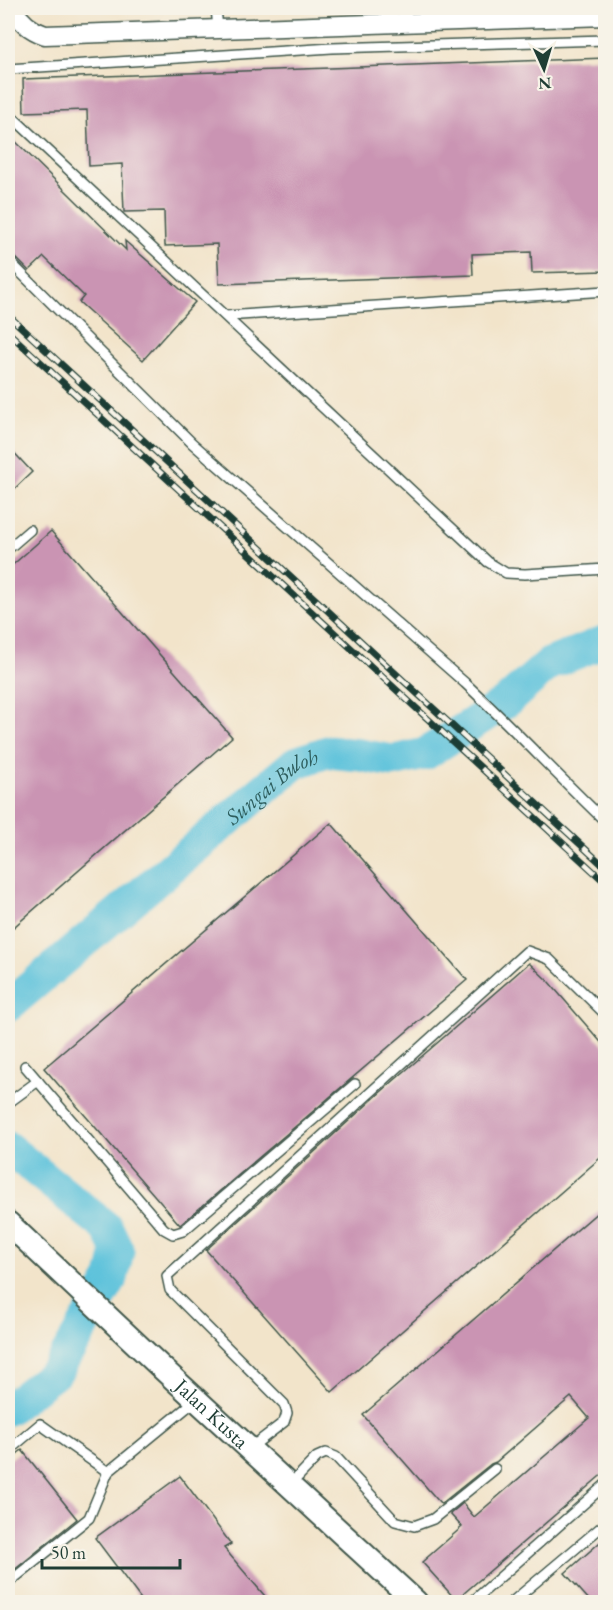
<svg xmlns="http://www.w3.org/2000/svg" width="613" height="1610" font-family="'EB Garamond',serif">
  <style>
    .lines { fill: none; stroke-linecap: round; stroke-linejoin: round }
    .river { stroke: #5dc2db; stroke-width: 33 }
    .building { fill: #ca94b3 }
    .service-casing { stroke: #3f564a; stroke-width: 12 }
    .minor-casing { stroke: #3f564a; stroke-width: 21 }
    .tertiary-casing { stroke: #3f564a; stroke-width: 26 }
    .service { stroke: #fff; stroke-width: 9 }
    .minor { stroke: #fff; stroke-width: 18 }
    .tertiary { stroke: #fff; stroke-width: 22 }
    .rail-casing { stroke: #1f3d34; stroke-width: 7 }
    .rail { stroke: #f7f3e8; stroke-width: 4.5; stroke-dasharray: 14; stroke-linecap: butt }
    .labels { text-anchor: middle; stroke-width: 4.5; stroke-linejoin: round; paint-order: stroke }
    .street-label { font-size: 21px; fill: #1f3d34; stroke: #f7f3e8 }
    .water-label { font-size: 22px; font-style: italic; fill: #2e5e5e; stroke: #f7f3e8 }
  </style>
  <rect width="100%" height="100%" fill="#f7f3e8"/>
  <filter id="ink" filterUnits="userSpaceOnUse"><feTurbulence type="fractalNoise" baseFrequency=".0167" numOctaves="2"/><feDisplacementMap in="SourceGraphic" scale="12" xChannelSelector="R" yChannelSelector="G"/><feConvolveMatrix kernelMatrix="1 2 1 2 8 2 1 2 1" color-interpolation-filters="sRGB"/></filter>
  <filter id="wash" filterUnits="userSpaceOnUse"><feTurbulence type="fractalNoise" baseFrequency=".008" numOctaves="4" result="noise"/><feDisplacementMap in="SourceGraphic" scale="24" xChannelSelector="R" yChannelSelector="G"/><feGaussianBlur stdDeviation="1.35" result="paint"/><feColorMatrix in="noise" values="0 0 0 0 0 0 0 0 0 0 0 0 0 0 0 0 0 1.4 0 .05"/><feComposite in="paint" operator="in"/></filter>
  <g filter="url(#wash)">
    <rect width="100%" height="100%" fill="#f2e4ca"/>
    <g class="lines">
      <g class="river">
        <path id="s1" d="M8,1006l287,-243 32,-11 33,3 33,6 32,-7 81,-52 43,-38 57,-23"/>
        <path d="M8,1148l99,80 11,23 -6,27 -56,94 -48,37"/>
      </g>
    </g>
    <g id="blocks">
      <g class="building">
        <path d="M606,58v213l-74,2 -1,-21 -59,2 1,21 -254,9 -2,-40 -52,2 -1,-35 -40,1 -2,-48 -33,2 -2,-56 -63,2 -1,-33z"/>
        <path d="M8,134l118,116 -1,-9 70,61 -52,58 -64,-58 5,-6 -40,-39 -15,14 -16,-16 -5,-2z"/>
        <path d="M8,446l24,26 -24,23z"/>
        <path d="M51,531l181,206 -224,195v-363z"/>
        <path d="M331,823l136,157 -287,245 -136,-157z"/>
        <path d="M529,963l19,18 58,67v105l-274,239 -126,-142 176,-159z"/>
        <path d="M606,1205v266l-150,129 -34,-38 40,-35 -12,-13 13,-11 11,14 115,-99 -18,-21 -75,65 -5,2 -50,40 -78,-89z"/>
        <path d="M22,1450l55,69 -69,56v-114z"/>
        <path d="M180,1476l51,68 -7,4 46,54h-127l-48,-64z"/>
        <path d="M606,1537v65h-15l-26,-29z"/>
      </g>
    </g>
  </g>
  <g filter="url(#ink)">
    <use href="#blocks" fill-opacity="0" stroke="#3f564a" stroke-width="1.5"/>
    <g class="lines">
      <g class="service-casing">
        <g id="service">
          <path d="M216,8l2,21"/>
          <path d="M8,69l324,-21 274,-8"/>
          <path d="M8,113l480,449 18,11 19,1 81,-5"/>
          <path d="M8,260l184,183 273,240c48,45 93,93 141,139"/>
          <path d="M226,316l380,-25"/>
          <path d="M8,549l22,-19"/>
          <path d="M25,1066l139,163 9,5 10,-3 172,-147"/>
          <path d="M8,1103l30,-22"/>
          <path d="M249,1449l35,-27 3,-9 -3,-9 -114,-114 -3,-14 360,-325 22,8 57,56"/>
          <path d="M8,1451l32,-27 68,48 88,-72"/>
          <path d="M289,1486l28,-29 9,-4 10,4 59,64 19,5 19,-7 62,-50"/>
          <path d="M8,1583l81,-65 19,-46"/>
          <path d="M472,1602l134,-118"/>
          <path d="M512,1602l94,-79"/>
        </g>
      </g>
      <g class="minor-casing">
        <path id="minor" d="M13,8c7,14 17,22 32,27l561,-19"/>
      </g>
      <g class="tertiary-casing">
        <g id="tertiary">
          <path id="s2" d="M8,1223l155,146 253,233"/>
        </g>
      </g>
      <use href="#service" class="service"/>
      <use href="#minor" class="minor"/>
      <use href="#tertiary" class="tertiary"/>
      <g class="rail-casing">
        <g id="rail">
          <path d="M8,315l598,553"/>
          <path d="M8,332l598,551"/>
        </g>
      </g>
      <use href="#rail" class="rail"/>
    </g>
  </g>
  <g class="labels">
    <g class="street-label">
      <text dy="7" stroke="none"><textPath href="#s2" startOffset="279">Jalan Kusta</textPath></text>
    </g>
    <g class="water-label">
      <text dy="8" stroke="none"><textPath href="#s1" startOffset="344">Sungai Buloh</textPath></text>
    </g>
  </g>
  <rect width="613" height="1610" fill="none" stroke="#f7f3e8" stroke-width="30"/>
  <g transform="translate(544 69) rotate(176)" stroke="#f7f3e8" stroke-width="4.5" paint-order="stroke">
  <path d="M0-4.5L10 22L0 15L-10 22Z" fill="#1f3d34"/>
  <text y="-9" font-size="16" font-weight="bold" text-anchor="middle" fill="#1f3d34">N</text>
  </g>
  <path d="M42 1559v9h138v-9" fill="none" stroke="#1f3d34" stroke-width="3"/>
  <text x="51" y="1559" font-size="18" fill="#1f3d34" stroke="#f7f3e8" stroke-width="4.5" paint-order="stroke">50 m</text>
</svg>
